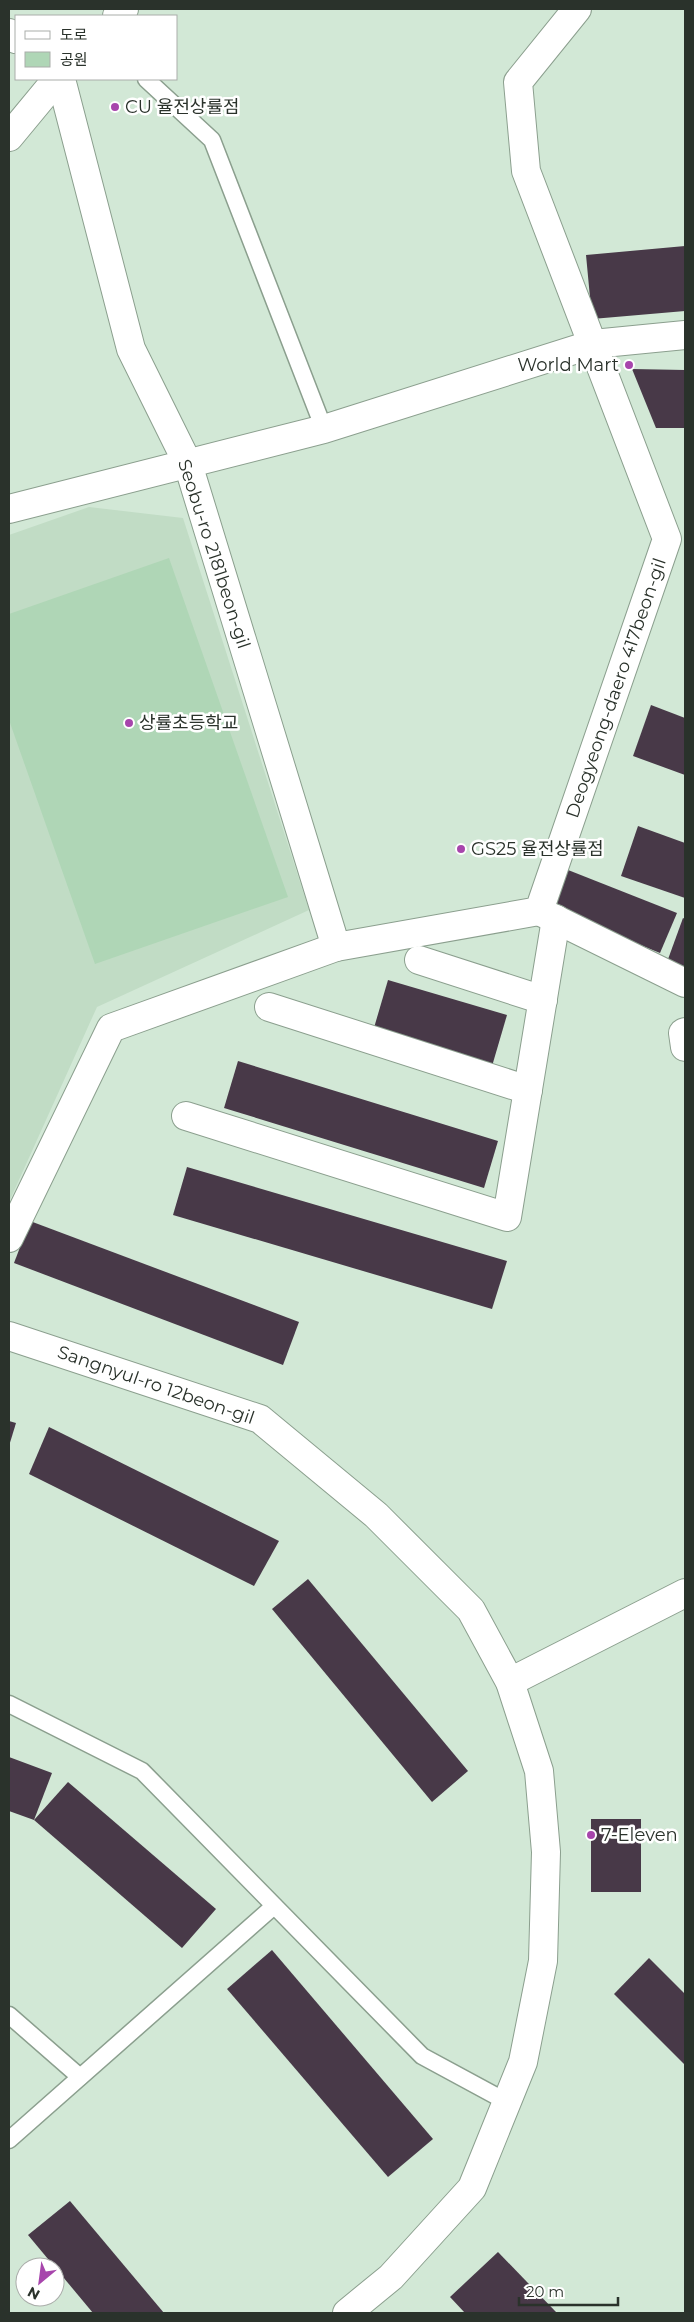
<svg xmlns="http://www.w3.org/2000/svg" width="694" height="2322" font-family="Montserrat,'Noto Sans KR',sans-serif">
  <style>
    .built { fill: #c1dcc5 }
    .green { fill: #afd6b6 }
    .building { fill: #483948 }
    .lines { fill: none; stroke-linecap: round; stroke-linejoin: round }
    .service-casing { stroke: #8b9f8e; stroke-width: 19 }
    .minor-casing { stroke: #8b9f8e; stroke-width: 30 }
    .service { stroke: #fff; stroke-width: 16 }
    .minor { stroke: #fff; stroke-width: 28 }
    .poi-dot { fill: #a745ac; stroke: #fff; stroke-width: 2 }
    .labels { text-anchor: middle; stroke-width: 5; stroke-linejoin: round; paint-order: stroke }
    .poi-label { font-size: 18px; fill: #2a322b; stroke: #fff; text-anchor: start }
    .street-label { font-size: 18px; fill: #2a322b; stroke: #fff }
  </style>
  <rect width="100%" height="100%" fill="#d2e8d6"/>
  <path class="built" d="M89,507l94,11 126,392 -212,97 -88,195v-667z"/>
  <path class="green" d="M169,558l119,339 -193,67 -86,-244v-106z"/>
  <g class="building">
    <path d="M685,246v65l-93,8 -6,-64z"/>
    <path d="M632,369l53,1v58h-29z"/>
    <path d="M651,705l34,13v57l-52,-19z"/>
    <path d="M638,826l47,17v55l-64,-22z"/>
    <path d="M563,868l114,45 -17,40 -110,-45z"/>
    <path d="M683,918l2,1v49l-18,-6z"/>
    <path d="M388,980l119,35 -17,58 -119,-35z"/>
    <path d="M238,1061l260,80 -14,47 -260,-80z"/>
    <path d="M187,1167l320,94 -15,48 -319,-94z"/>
    <path d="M30,1221l269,101 -16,43 -269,-102z"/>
    <path d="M9,1421l7,2 -7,23z"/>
    <path d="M49,1427l230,114 -25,45 -225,-112z"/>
    <path d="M308,1579l160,192 -36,31 -160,-193z"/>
    <path d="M9,1757l43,16 -18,47 -25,-9z"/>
    <path d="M68,1782l148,127 -34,39 -148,-128z"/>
    <rect x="591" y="1819" width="50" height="73"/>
    <path d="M272,1950l161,189 -45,38 -161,-188z"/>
    <path d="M649,1958l36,36v71l-71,-71z"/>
    <path d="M70,2201l94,112h-71l-65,-78z"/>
    <path d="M498,2252l59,61h-92l-15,-16z"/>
  </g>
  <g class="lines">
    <g class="service-casing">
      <g id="service">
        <path d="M146,79l66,61 112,289"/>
        <path d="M9,1704l133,67 280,285 85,46"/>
        <path d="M9,2015l71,62"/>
        <path d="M9,2140l265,-234"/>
      </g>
    </g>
    <g class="minor-casing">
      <g id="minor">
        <path d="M117,16l7,-7"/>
        <path d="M9,33l7,6"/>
        <path d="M61,79l70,270 57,115 148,483"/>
        <path d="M9,137l48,-58"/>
        <path d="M9,509l315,-80 269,-85 92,-9"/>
        <path d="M541,912l144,71"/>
        <path d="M419,960l124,40"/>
        <path d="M269,1007l259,83"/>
        <path d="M685,1032l-2,1 2,14"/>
        <path d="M186,1116l321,101 49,-298"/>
        <path d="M9,1238l102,-210 225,-81 203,-36 128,-372 -141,-368 -8,-89 59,-73"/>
        <path d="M9,1336l251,83 116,96 95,95 39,72 29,89 7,81 -3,109 -20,101 -51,126 -81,89 -44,36"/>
        <path d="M510,1682l175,-89"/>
      </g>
    </g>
    <use href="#service" class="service"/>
    <use href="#minor" class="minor"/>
  </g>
  <g class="poi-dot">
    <circle cx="115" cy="107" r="5"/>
    <circle cx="629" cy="365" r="5"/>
    <circle cx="129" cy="723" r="5"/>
    <circle cx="461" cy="849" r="5"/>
    <circle cx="591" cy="1835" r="5"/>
  </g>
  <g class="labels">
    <g class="poi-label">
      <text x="125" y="113">CU 율전상률점</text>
      <text x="619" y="371" text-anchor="end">World Mart</text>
      <text x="139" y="729">상률초등학교</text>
      <text x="471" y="855">GS25 율전상률점</text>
      <text x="601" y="1841">7-Eleven</text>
    </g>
    <g class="street-label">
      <text transform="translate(214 554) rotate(72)" y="6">Seobu-ro 2181beon-gil</text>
      <text transform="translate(616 688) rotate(-71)" y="6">Deogyeong-daero 417beon-gil</text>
      <text transform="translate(156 1385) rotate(19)" y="6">Sangnyul-ro 12beon-gil</text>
    </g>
  </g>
  <rect width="694" height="2322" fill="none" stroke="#2a322b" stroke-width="20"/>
  <rect x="15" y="15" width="162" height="65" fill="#ffffff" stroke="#aaadaa"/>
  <rect x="25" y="31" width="25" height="8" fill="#ffffff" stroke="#aaadaa"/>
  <text x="60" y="40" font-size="15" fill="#2a322b">도로</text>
  <rect x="25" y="52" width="25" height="15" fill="#afd6b6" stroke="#aaadaa"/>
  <text x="60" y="65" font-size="15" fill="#2a322b">공원</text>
  <g transform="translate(40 2282) rotate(209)"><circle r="24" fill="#ffffff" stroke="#aaadaa"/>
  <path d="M0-4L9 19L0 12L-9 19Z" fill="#a745ac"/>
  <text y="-8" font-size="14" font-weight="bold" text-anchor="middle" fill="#2a322b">N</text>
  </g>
  <path d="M519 2297v8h99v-8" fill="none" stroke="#2a322b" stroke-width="2.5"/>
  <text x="526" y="2297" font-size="15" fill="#2a322b" stroke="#ffffff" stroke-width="4" paint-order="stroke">20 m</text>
</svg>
